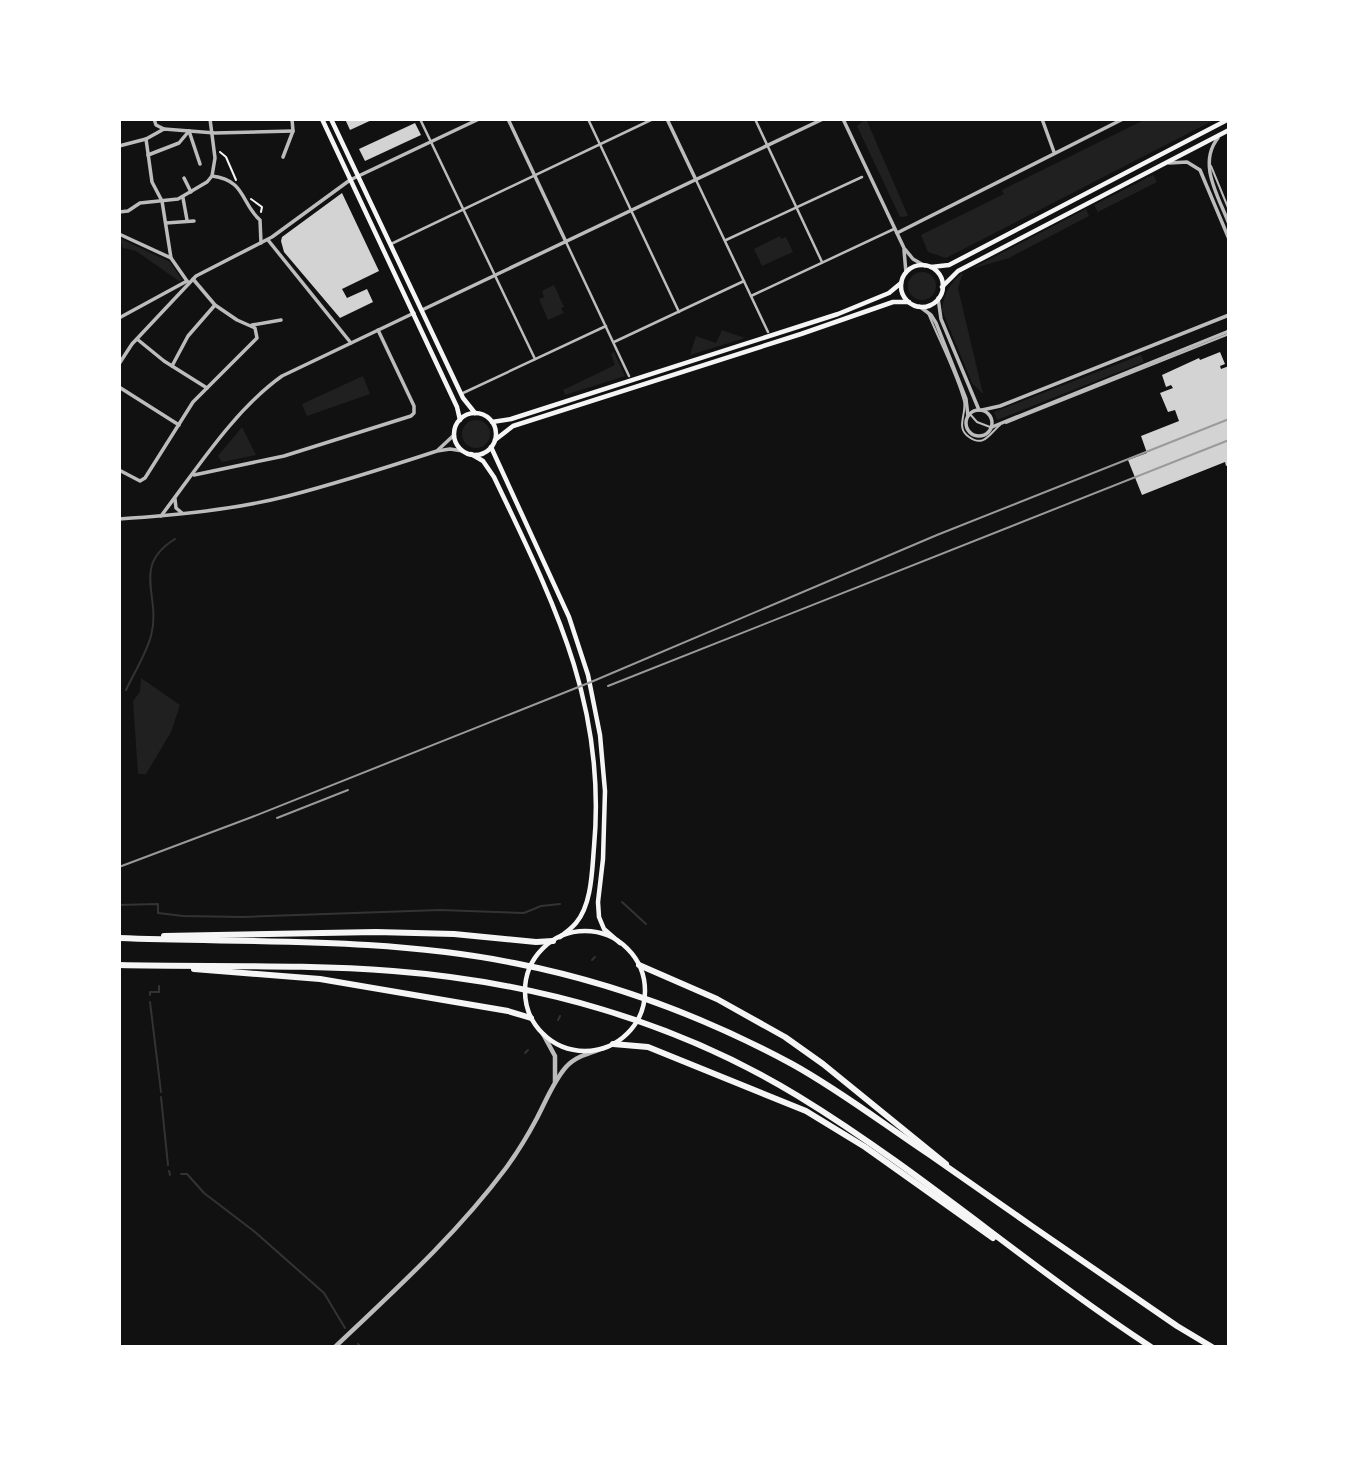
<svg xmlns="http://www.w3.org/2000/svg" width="1348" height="1466" font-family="'PT Sans Narrow',sans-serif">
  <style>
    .green { fill: #202020 }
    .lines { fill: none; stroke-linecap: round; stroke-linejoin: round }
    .stream { stroke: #333; stroke-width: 2 }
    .building { fill: #d3d3d3 }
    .path { stroke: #f5f5f5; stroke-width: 2 }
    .service { stroke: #bcbcbc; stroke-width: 2 }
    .pedestrian { stroke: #bcbcbc; stroke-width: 2.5 }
    .minor { stroke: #bcbcbc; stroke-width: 3.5 }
    .tertiary { stroke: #bcbcbc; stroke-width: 4.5 }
    .secondary { stroke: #f5f5f5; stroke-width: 4.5 }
    .motorway { stroke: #f5f5f5; stroke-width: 6 }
    .rail { stroke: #9a9a9a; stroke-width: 2 }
  </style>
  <rect width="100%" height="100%" fill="#111"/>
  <g class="green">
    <path d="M1146,119h70l-270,139 -18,-6 -7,-17 83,-41 -2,-4z"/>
    <path d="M863,121h4l41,95 -8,1 -43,-91z"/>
    <path d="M1153,175l4,7 -59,30 -4,-7z"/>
    <path d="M1086,209l3,7 -80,42 -38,11z"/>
    <path d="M780,236l1,3 5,-2 7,15 -31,14 -8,-17z"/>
    <path d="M119,238l51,24 12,18 -3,1 -43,-30 -13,-3z"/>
    <circle cx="922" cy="286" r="14"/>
    <path d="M963,272l-5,16 25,106 -11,-11 -30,-73c1,-15 9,-28 21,-38z"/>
    <path d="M554,285l10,22 -3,1 3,5 -16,7 -9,-21 5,-2 -2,-6z"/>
    <path d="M722,330l23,8 -55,17 6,-19 20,7z"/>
    <path d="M614,352l11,24 -60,19 -2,-5 52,-25 -4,-11z"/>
    <path d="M1141,355l3,7 -147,58 -3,-8z"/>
    <path d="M363,376l7,18 -63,22 -5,-12z"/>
    <circle cx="476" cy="434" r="14"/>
    <path d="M242,427l14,28 -34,7 -4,-6z"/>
    <path d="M141,678l39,27 -9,27 -25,42h-8l-5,-73 7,-9z"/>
  </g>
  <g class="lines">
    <g class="stream">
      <path d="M126,690c8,-17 20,-36 25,-54 11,-40 -21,-69 24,-97"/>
      <path d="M622,902l24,22"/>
      <path d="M119,905l39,-1v9l25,3 60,1 197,-7 84,3 17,-7 19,-2"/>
      <path d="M592,960l3,-3"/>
      <path d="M150,995v-3h9v-6"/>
      <path d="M150,1002l11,90"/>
      <path d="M558,1020l2,-4"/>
      <path d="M525,1053l3,-3"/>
      <path d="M161,1097l7,68"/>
      <path d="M169,1171l1,4"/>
      <path d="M181,1174h6l17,19 51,39 69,61 21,35"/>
      <path d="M358,1344l3,3"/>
    </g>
  </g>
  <g class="building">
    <path d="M345,119h29l-24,11z"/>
    <path d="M415,123l6,12 -56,26 -6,-12z"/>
    <path d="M342,193l37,78 -37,18 5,9 20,-9 6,13 -33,16 -56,-66 -3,-11 1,-4z"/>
    <path d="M1220,352l5,12 -5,2 1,3 8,-3v99l-3,1 -1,-4 -83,33 -14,-35 19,-7 -6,-17 38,-15 -4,-11 -7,2 -8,-19 13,-5 -2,-3 -5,2 -4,-12 37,-17 1,2z"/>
  </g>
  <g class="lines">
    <g class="path">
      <path d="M220,152l6,5 10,23"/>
      <path d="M251,199l11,8 -1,5"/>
    </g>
    <g class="service">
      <path d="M1211,166l18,44"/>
      <path d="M928,313c12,29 28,59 36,88 3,13 -9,27 5,36 15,11 21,-4 31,-12"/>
      <path d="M969,413l8,9 13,5"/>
      <path d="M1006,423l223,-89"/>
    </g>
    <g class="pedestrian">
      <path d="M420,119l115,240"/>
      <path d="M588,119l91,193"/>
      <path d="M755,119l67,143"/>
      <path d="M696,180l72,152"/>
      <path d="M726,240l136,-63"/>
      <path d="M566,242l63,134"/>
      <path d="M391,244l262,-125"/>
      <path d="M751,296l143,-67"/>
      <path d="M614,342l130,-61"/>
      <path d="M461,394l145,-68"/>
    </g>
    <g class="minor">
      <path d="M154,119l2,6 8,4"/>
      <path d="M508,119l58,123"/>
      <path d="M667,119l29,61"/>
      <path d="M843,119l61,129 9,11 12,7"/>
      <path d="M1042,119l12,33"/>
      <path d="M189,131l11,33"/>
      <path d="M1218,138c-21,26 1,59 11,86"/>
      <path d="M146,139l6,43 10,19 9,57"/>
      <path d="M119,146l27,-7 18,-10 51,4 78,-2"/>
      <path d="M148,155l31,-12 10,-12"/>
      <path d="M283,157l10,-26 -1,-12"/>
      <path d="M1169,163l18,-1 13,8 29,69"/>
      <path d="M212,176c34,4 29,28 48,44l1,23"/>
      <path d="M184,178l7,14"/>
      <path d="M183,198l4,22"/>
      <path d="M119,212l9,-1 12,-8 38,-4 29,-17 5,-6 3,-18 -5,-39"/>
      <path d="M166,223l28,-2"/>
      <path d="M897,233l226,-114"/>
      <path d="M119,234l52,24 16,23"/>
      <path d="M268,240l83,103"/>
      <path d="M904,250l2,23"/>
      <path d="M938,298l3,21 38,91"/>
      <path d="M919,306l12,9 5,8 30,76 2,17"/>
      <path d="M422,310l401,-191"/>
      <path d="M119,318l68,-37"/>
      <path d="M252,325l29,-5"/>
      <path d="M137,339l27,22 43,27"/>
      <path d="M119,364l13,-20 64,-68 76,-39 78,-57 129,-61"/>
      <path d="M172,366l16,-30 27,-31"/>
      <path d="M119,387l60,38"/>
      <circle cx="979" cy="423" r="13"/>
      <path d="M982,410l18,-4 229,-91"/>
      <path d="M992,427l237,-96"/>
      <path d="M438,450l16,-15"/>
      <path d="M119,470l21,11 5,-3 48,-76 64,-64 -2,-10 -18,-8 -22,-15 -22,-26"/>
      <path d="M194,475l90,-19 127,-40 3,-3v-7l-36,-76"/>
      <path d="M175,499l1,9 6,5"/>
      <path d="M161,516c35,-46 73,-106 121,-140l132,-63"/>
      <path d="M119,519c57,-4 114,-9 169,-23 50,-13 100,-29 149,-45l13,-2 13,2"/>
    </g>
    <g class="tertiary">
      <path d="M543,1034l12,22v26"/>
      <path d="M335,1347c60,-57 121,-112 171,-179 11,-15 22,-33 31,-50 9,-17 16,-36 29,-51 10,-11 24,-14 38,-19"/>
    </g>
    <g class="secondary">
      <path d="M322,119l135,288 3,13"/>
      <path d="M331,119l132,279 12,15"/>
      <circle cx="922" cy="286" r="21"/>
      <path d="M931,267l18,-2 280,-146"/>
      <path d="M942,287l16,-16 271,-141"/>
      <circle cx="475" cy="434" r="21"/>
      <path d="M492,422l19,-3 327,-105 51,-21 12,-10"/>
      <path d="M495,440l18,-14 288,-92 92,-32h16"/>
      <path d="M491,447l78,170 19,58 12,60 5,56 -2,68 -5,43 1,15 5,12 16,14"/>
      <path d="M471,454l12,7 11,16c59,124 113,228 100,370 -2,23 -2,57 -18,76 -5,6 -11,10 -16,14"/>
      <circle cx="585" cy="991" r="60"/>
    </g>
    <g class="motorway">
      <path d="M164,936l212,-4 78,2 82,8 17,-1"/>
      <path d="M119,938c131,5 265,-1 395,25 97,19 191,54 278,101 49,27 94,62 141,93 81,57 162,113 244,169l35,21"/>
      <path d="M119,965c91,2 183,-1 274,6 142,11 282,50 405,125 123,75 232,172 353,251"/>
      <path d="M639,965l78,34 68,38 38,27 123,100"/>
      <path d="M194,969l126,10 188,32 23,7"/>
      <path d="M613,1044l35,3 158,64 59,36 128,91"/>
    </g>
    <g class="rail">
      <path d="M608,686l621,-246"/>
      <path d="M277,818l71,-28"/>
      <path d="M119,867l133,-50 339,-135 346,-147 292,-116"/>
    </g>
  </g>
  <rect width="1348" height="1466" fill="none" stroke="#ffffff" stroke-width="242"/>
</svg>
